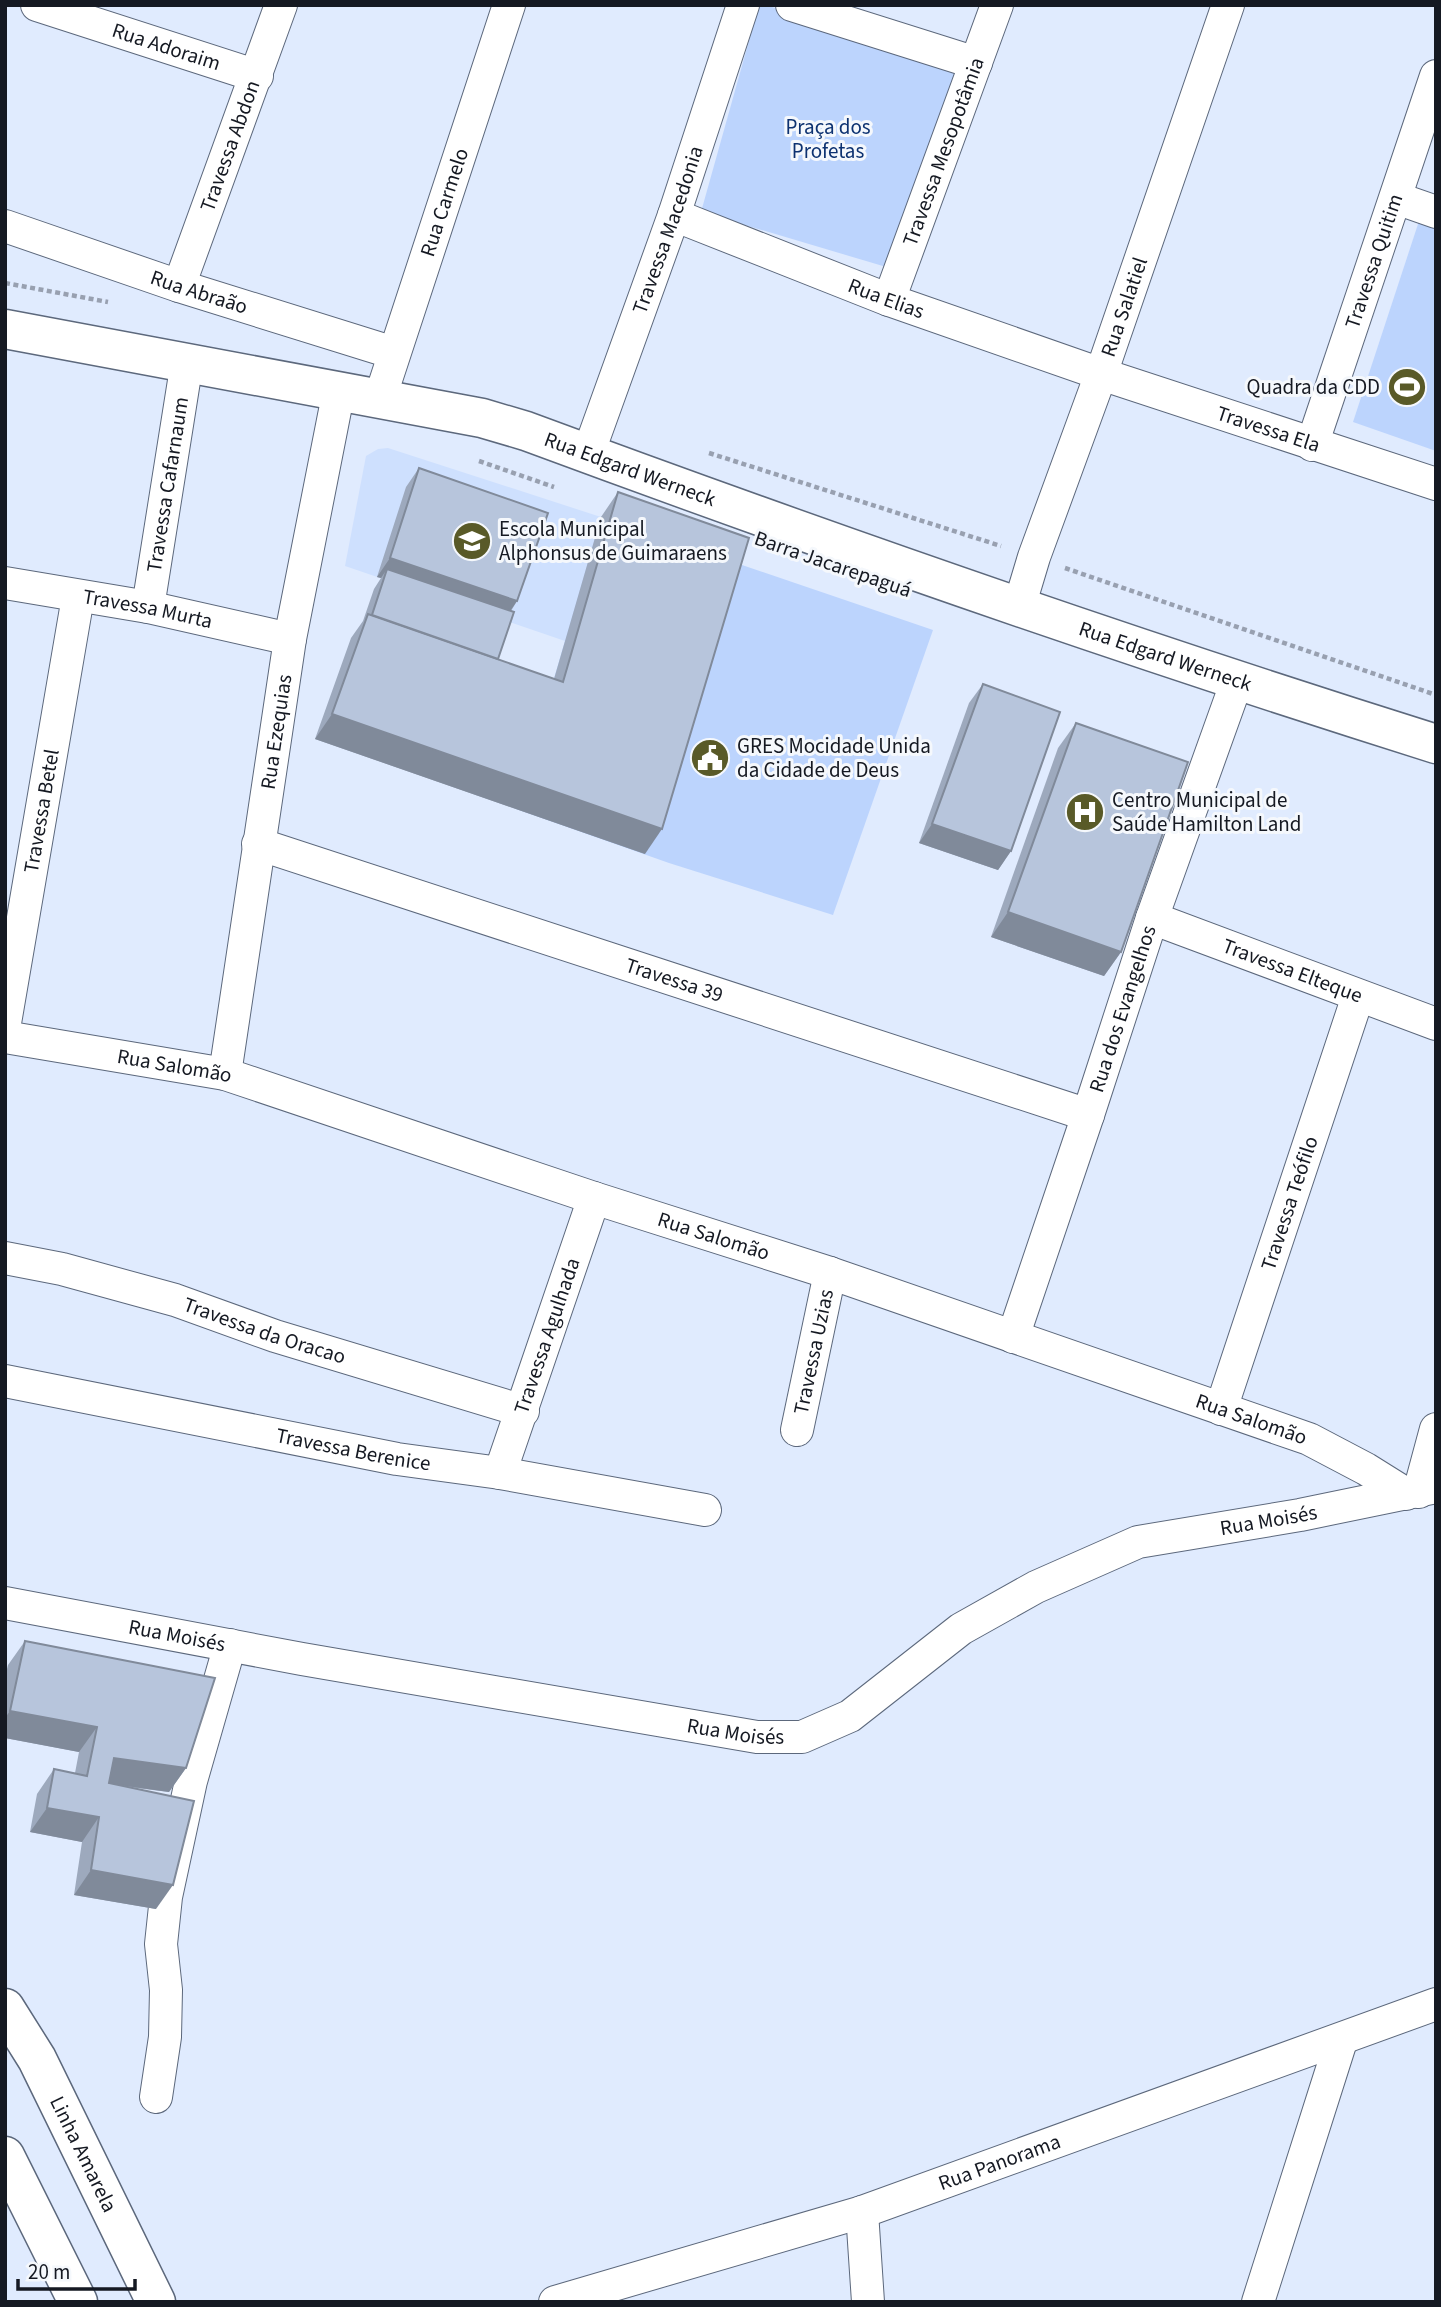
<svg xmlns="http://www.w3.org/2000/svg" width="1441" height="2307" font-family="'Source Sans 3',sans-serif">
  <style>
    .built { fill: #cee0fe }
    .green { fill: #bcd4fd }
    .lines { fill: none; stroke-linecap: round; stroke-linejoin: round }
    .street-casing { stroke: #5c687c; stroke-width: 34 }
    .secondary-casing { stroke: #5c687c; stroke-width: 41 }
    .highway-casing { stroke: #5c687c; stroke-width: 41 }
    .path { stroke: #98a0b0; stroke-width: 4.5; stroke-dasharray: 5 3.5; stroke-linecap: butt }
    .street { stroke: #fff; stroke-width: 32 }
    .secondary { stroke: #fff; stroke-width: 38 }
    .highway { stroke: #fff; stroke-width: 38 }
    .wall { fill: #9da9bd }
    .shaded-wall { fill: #808a9a }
    .building { fill: #b7c5dc; stroke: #808a9a; stroke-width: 2 }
    .labels { text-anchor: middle; stroke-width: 6; stroke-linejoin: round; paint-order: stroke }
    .street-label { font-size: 21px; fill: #151922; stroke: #f5f8fc }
    .park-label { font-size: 21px; fill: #0d3271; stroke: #f5f8fc }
    .poi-label { font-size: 21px; fill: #151922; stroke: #f5f8fc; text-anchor: start }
  </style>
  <rect width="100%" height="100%" fill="#e0ebfe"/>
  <path class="built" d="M388,448l213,69 -36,124 -220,-75 21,-110 12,-7z"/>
  <g class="green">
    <path d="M759,5h7l193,63 -66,201 -192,-57z"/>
    <path d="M1420,218l16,6v227l-83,-29z"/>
    <path d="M601,517l332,113 -100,285 -164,-52 -153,-54z"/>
  </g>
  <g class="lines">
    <g class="street-casing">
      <g id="street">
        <path id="s1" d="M37,5l220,71"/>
        <path d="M792,5l184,58"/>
        <path d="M1396,198l40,14"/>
        <path id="s2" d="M674,215l215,85 212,74 335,110"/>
        <path id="s3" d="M5,226l174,60 215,67"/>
        <path id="s4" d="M179,286l102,-281"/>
        <path id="s5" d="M889,300l108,-295"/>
        <path id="s6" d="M380,398l129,-393"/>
        <path id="s7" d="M1312,445l124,-369"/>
        <path id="s8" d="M588,454l86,-239 69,-210"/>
        <path id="s9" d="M5,583l143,24 142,32"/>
        <path id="s10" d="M148,607l39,-245"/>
        <path id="s11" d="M1019,607l15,-50 67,-183 127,-369"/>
        <path id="s12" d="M258,844l830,271"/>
        <path id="s13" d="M1152,918l284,106"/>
        <path id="s14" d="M5,1023l73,-426"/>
        <path id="s15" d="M5,1037l220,37 369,124 236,75 479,166 57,30 40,25"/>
        <path id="s16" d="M225,1074l65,-435 49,-249"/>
        <path id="s17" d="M5,1258l57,11 113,31 100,36 248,75"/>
        <path id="s18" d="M1013,1337l75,-222 64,-197 85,-237"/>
        <path id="s19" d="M5,1381l392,78 103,14 205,37"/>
        <path id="s20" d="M1221,1409l137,-413"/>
        <path id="s21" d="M797,1430l33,-157"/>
        <path id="s22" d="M500,1473l94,-275"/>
        <path d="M1419,1492l17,-63"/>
        <path id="s23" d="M5,1603l297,56 455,78h45l48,-21 111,-87 75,-42 102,-45 162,-27 136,-28"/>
        <path d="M156,2097l9,-60 1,-47 -5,-46 5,-47 25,-116 39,-136"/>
        <path d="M862,2212l6,90"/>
        <path id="s24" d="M555,2302l307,-90 574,-208"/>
        <path d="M1258,2302l83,-261"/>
      </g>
    </g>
    <g class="secondary-casing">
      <g id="secondary">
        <path id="s25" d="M5,329l477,89 44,13c300,111 604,217 910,313"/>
      </g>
    </g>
    <g class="highway-casing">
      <g id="highway">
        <path id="s26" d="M5,2008l32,51 119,243"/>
        <path d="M5,2156l73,146"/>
      </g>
    </g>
    <g class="path">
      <path d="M5,283l103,19"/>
      <path d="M709,453l292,93"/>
      <path d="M479,461l75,26"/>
      <path d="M1065,568l371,127"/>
    </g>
    <use href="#street" class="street"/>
    <use href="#secondary" class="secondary"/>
    <use href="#highway" class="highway"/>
  </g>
  <g class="wall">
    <path d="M419,468l98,133 -6,10 -13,48 56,20 47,-162 17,-25 27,362 -330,-115 36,-101 12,-17 11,-32 7,-11 -4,-1 29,-90z"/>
    <path d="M983,684l28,167 -13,19 -79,-27 50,-140z"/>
    <path d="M1076,723l45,229 -17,24 -113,-39 67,-189z"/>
    <path d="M25,1641l161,127 -17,24 -41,-5 28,122 -82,-14 8,-53 -52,-10 7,-38 17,-25 21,4 4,-21 -74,-14v-61l3,-12z"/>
  </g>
  <g class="shaded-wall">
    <path d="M390,558l127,43 -13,19 -117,-51 -6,9 -4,-1z"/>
    <path d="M332,714l330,115 -17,25 -330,-115z"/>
    <path d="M932,824l79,27 -13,19 -79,-27z"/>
    <path d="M1008,912l113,40 -17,24 -113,-39z"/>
    <path d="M10,1711l87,16 -18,25 -74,-14v-20z"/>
    <path d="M114,1758l72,10 -17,24 -72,-10z"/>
    <path d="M47,1808l52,9 -17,25 -52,-10z"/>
    <path d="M91,1870l82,15 -17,24 -82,-14z"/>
  </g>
  <g class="building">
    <path d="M419,468l129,45 -31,88 -127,-43z"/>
    <path d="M618,492l131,46 -87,291 -330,-115 36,-100 195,68z"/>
    <path d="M387,569l127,43 -16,47 -126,-44z"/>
    <path d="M983,684l77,28 -49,139 -79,-27z"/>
    <path d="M1076,723l112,39 -67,190 -113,-40z"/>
    <path d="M25,1641l190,37 -29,90 -72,-10 -5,25 85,18 -21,84 -82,-15 8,-53 -52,-9 7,-39 33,7 10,-49 -87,-16z"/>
  </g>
  <defs>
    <g id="stadium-disc" transform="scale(2.0125)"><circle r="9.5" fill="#595a28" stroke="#f5f8fc"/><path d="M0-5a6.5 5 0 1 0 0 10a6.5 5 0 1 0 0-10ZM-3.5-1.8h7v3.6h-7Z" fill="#fff"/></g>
    <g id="school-disc" transform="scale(2.0125)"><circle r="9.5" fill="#595a28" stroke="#f5f8fc"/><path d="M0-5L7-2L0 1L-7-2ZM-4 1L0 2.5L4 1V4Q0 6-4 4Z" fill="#fff"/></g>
    <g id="civic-disc" transform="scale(2.0125)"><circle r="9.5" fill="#595a28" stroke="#f5f8fc"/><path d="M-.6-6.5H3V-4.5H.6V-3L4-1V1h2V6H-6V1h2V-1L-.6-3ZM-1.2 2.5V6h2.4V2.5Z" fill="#fff"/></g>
    <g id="hospital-disc" transform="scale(2.0125)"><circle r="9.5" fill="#595a28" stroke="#f5f8fc"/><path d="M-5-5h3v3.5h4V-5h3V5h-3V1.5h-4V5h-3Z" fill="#fff"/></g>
  </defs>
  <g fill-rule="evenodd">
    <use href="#stadium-disc" x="1407" y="387"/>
    <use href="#school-disc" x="472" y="541"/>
    <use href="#civic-disc" x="710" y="758"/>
    <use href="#hospital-disc" x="1085" y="812"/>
  </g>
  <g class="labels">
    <g class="street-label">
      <text dy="7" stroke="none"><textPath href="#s1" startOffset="136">Rua Adoraim</textPath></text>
      <text dy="7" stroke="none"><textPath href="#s4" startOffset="149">Travessa Abdon</textPath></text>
      <text dy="7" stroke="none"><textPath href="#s5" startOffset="158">Travessa Mesopotâmia</textPath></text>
      <text dy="7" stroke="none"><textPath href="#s6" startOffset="206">Rua Carmelo</textPath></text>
      <text dy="7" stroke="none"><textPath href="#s8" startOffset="238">Travessa Macedonia</textPath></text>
      <text dy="7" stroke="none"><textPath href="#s7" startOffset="194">Travessa Quitim</textPath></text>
      <text dy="7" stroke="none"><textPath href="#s3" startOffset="205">Rua Abraão</textPath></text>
      <text dy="7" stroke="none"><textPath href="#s2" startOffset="228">Rua Elias</textPath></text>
      <text dy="7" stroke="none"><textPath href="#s11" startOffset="318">Rua Salatiel</textPath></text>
      <text dy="7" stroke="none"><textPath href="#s2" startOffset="632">Travessa Ela</textPath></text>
      <text dy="7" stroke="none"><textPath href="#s25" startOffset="642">Rua Edgard Werneck</textPath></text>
      <text dy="7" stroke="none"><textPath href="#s10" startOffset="124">Travessa Cafarnaum</textPath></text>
      <text transform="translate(833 564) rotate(19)" y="7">Barra Jacarepaguá</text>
      <text dy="7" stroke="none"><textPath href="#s9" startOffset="145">Travessa Murta</textPath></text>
      <text dy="7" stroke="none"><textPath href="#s25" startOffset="1209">Rua Edgard Werneck</textPath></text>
      <text dy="7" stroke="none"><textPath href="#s16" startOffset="346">Rua Ezequias</textPath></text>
      <text dy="7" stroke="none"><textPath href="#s14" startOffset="215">Travessa Betel</textPath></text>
      <text dy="7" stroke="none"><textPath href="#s13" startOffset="150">Travessa Elteque</textPath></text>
      <text dy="7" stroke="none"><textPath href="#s12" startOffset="438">Travessa 39</textPath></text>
      <text dy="7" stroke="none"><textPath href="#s18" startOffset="346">Rua dos Evangelhos</textPath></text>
      <text dy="7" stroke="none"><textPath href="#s15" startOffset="172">Rua Salomão</textPath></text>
      <text dy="7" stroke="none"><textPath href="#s20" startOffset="217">Travessa Teófilo</textPath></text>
      <text dy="7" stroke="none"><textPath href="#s15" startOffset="738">Rua Salomão</textPath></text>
      <text dy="7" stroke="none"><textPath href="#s17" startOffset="270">Travessa da Oracao</textPath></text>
      <text dy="7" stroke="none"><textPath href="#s22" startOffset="145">Travessa Agulhada</textPath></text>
      <text dy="7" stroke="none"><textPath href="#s21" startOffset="80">Travessa Uzias</textPath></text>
      <text dy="7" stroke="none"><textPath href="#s15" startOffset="1306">Rua Salomão</textPath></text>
      <text dy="7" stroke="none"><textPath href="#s19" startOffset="355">Travessa Berenice</textPath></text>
      <text dy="7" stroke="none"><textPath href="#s23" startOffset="1332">Rua Moisés</textPath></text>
      <text dy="7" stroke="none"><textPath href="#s23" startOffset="175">Rua Moisés</textPath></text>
      <text dy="7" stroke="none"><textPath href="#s23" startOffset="742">Rua Moisés</textPath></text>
      <text dy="7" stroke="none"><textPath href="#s26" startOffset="166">Linha Amarela</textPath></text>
      <text dy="7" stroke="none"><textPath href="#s24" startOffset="466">Rua Panorama</textPath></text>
    </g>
    <g class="park-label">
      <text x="828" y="134">Praça dos<tspan x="828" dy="24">Profetas</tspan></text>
    </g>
    <g class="poi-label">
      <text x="1380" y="394" text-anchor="end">Quadra da CDD</text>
      <text x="499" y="536">Escola Municipal<tspan x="499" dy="24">Alphonsus de Guimaraens</tspan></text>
      <text x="737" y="753">GRES Mocidade Unida<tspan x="737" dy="24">da Cidade de Deus</tspan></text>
      <text x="1112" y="807">Centro Municipal de<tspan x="1112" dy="24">Saúde Hamilton Land</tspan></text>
    </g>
  </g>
  <rect width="1441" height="2307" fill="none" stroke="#151922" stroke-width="14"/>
  <path d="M18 2279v10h117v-10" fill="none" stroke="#151922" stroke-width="3.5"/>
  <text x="28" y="2279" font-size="21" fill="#151922" stroke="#f5f8fc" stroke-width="5" paint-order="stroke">20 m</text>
</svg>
